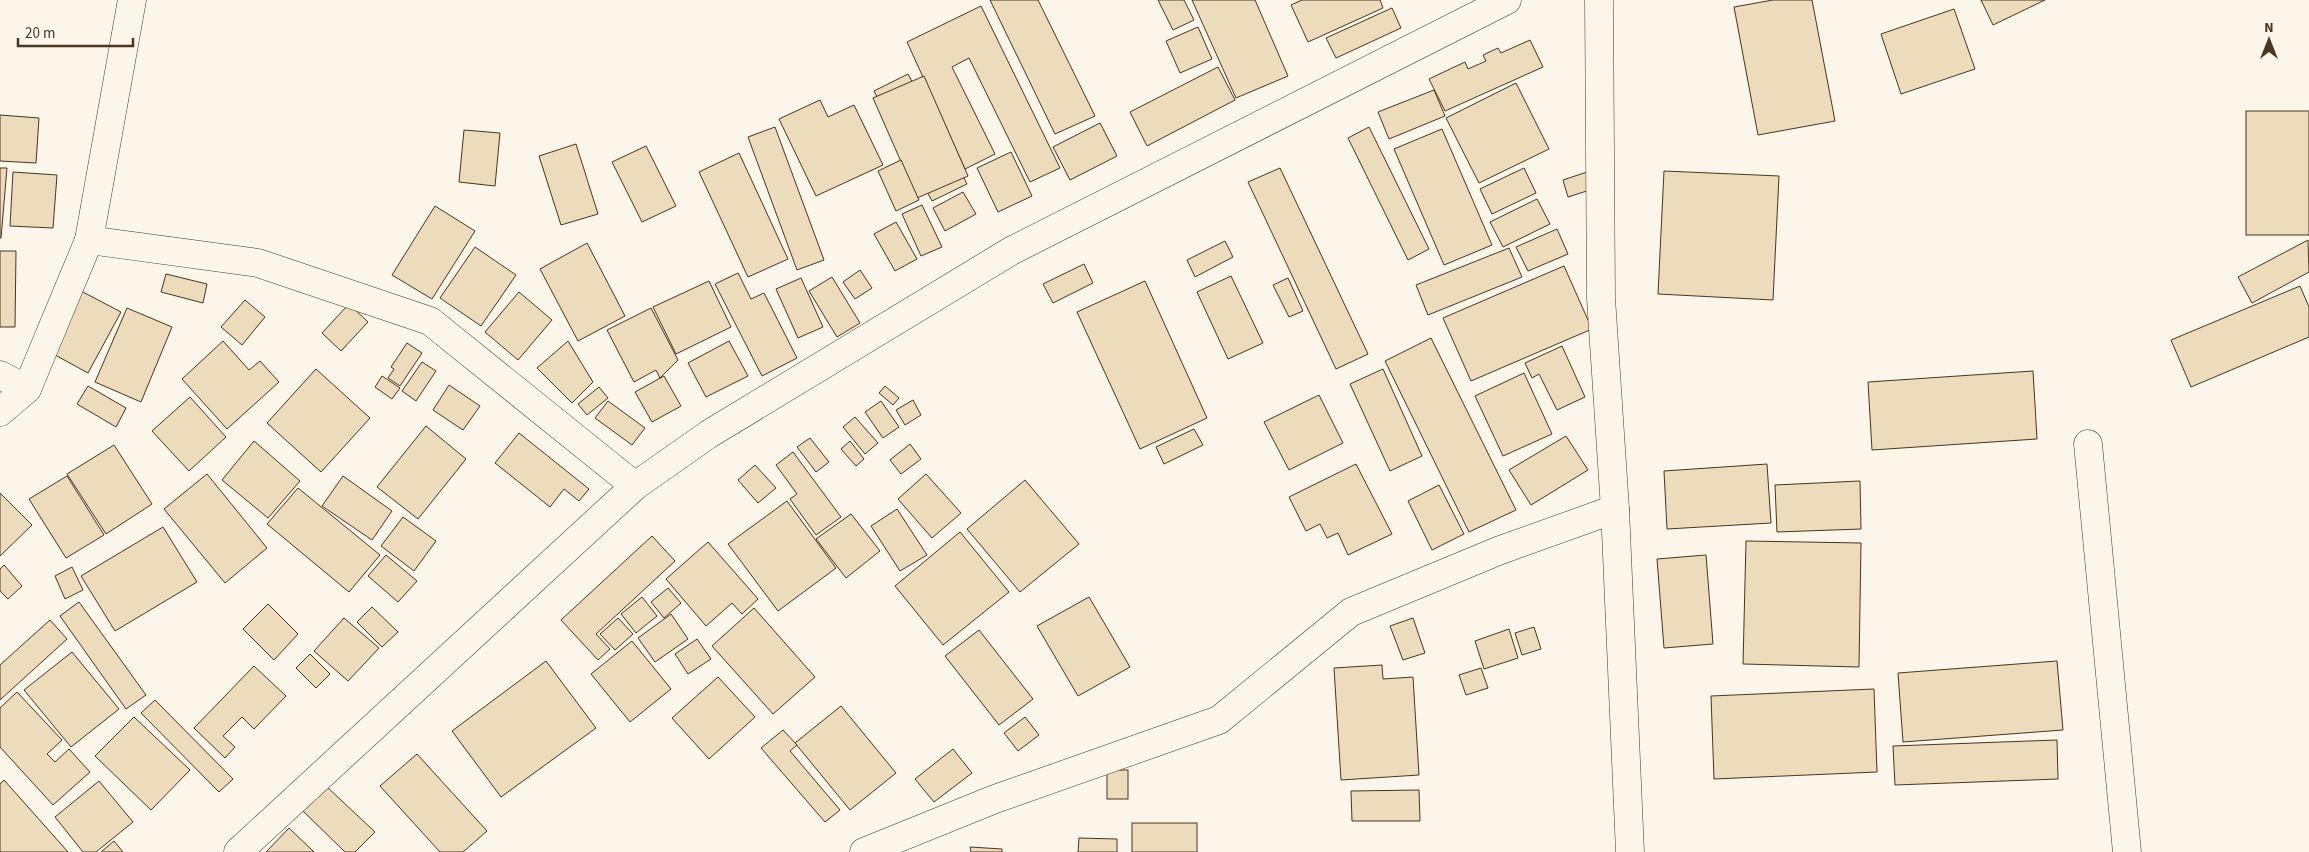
<svg xmlns="http://www.w3.org/2000/svg" width="2309" height="852" font-family="'Source Sans 3',sans-serif">
  <style>
    .building { fill: #ecdcbc; stroke: #4a3520 }
    .lines { fill: none; stroke-linecap: round; stroke-linejoin: round }
    .minor-casing { stroke: #4a3520; stroke-width: 29 }
    .minor { stroke: #fbf6e9; stroke-width: 28 }
  </style>
  <rect width="100%" height="100%" fill="#fbf6e9"/>
  <g class="building">
    <path d="M990,0h48l57,116 -40,18z"/>
    <path d="M1158,0h26l10,20 -21,10z"/>
    <path d="M1192,0h63l33,76 -52,22z"/>
    <path d="M1302,0h78l3,8 -75,34 -17,-37z"/>
    <path d="M1773,0h39l23,121 -77,14 -24,-128z"/>
    <path d="M1981,0h64l-52,25z"/>
    <path d="M981,6l79,162 -30,14 -61,-124 -17,9 43,87 -30,15 -58,-127z"/>
    <path d="M1392,8l9,20 -65,30 -10,-20z"/>
    <path d="M1954,9l21,60 -74,25 -20,-60z"/>
    <path d="M1198,27l14,32 -32,14 -14,-32z"/>
    <path d="M1530,40l13,27 -98,44 -16,-32 36,-17 3,7 18,-8 -3,-6 15,-7 3,5z"/>
    <path d="M1218,67l17,33 -88,46 -17,-34z"/>
    <path d="M908,74l59,110 -35,17 -58,-110z"/>
    <path d="M924,76l44,100 -51,22 -44,-100z"/>
    <path d="M1516,83l33,66 -70,34 -33,-65z"/>
    <path d="M1434,90l11,26 -56,23 -11,-27z"/>
    <path d="M820,100l8,17 26,-12 29,60 -67,31 -37,-77z"/>
    <rect x="2246" y="111" width="63" height="124"/>
    <path d="M0,115l39,3 -3,45 -36,-2z"/>
    <path d="M1100,123l17,33 -47,24 -17,-33z"/>
    <path d="M775,127l49,133 -27,10 -49,-133z"/>
    <path d="M1369,127l60,122 -21,11 -60,-122z"/>
    <path d="M1442,129l50,116 -48,20 -50,-116z"/>
    <path d="M464,130l36,3 -5,53 -36,-4z"/>
    <path d="M576,144l22,70 -37,11 -22,-69z"/>
    <path d="M646,146l30,60 -34,16 -30,-60z"/>
    <path d="M1011,152l21,44 -34,16 -21,-44z"/>
    <path d="M739,153l49,106 -40,18 -49,-105z"/>
    <path d="M901,160l18,40 -23,11 -18,-40z"/>
    <path d="M0,168h7l-6,70h-1z"/>
    <path d="M1280,168l88,186 -32,15 -88,-187z"/>
    <path d="M1524,168l12,25 -44,21 -12,-25z"/>
    <path d="M1664,171l115,5 -6,124 -115,-6z"/>
    <path d="M13,172l44,3 -4,53 -43,-2z"/>
    <path d="M1587,172l6,17 -25,8 -5,-17z"/>
    <path d="M963,192l13,22 -31,17 -12,-23z"/>
    <path d="M1537,199l13,25 -47,23 -13,-25z"/>
    <path d="M922,205l20,42 -21,9 -19,-42z"/>
    <path d="M435,206l40,25 -43,68 -40,-24z"/>
    <path d="M896,222l21,37 -22,12 -21,-37z"/>
    <path d="M1557,229l11,25 -40,17 -12,-24z"/>
    <path d="M2308,240l1,32 -57,31 -14,-26z"/>
    <path d="M1225,241l8,16 -38,20 -8,-17z"/>
    <path d="M587,243l38,73 -47,25 -38,-72z"/>
    <path d="M475,247l41,28 -35,51 -41,-28z"/>
    <path d="M1509,248l13,29 -94,38 -12,-30z"/>
    <path d="M0,251h16l-1,76h-15z"/>
    <path d="M1084,264l9,19 -40,20 -10,-19z"/>
    <path d="M1564,266l28,63 -121,52 -28,-63z"/>
    <path d="M860,270l12,18 -17,11 -12,-17z"/>
    <path d="M738,273l13,26 13,-6 33,65 -35,18 -47,-92z"/>
    <path d="M166,274l41,10 -4,19 -42,-11z"/>
    <path d="M1231,276l32,67 -35,16 -31,-67z"/>
    <path d="M832,277l28,46 -23,14 -28,-46z"/>
    <path d="M801,278l22,49 -25,11 -22,-49z"/>
    <path d="M1288,278l15,33 -14,6 -16,-32z"/>
    <path d="M709,281l22,46 -55,27 -23,-47z"/>
    <path d="M1145,281l62,137 -67,31 -63,-137z"/>
    <path d="M2300,286l9,21v30l-118,50 -20,-47z"/>
    <path d="M79,290l42,22 -33,61 -42,-23z"/>
    <path d="M519,292l33,28 -34,40 -33,-28z"/>
    <path d="M245,300l20,17 -23,28 -21,-18z"/>
    <path d="M349,304l19,18 -27,29 -19,-18z"/>
    <path d="M127,308l45,19 -31,75 -46,-20z"/>
    <path d="M651,308l27,52 -18,18 -4,-8 -22,12 -27,-52z"/>
    <path d="M1431,338l85,172 -47,22 -84,-171z"/>
    <path d="M223,341l26,29 11,-9 19,21 -52,47 -45,-50z"/>
    <path d="M568,341l25,41 -21,21 -35,-35z"/>
    <path d="M729,341l19,35 -42,21 -18,-34z"/>
    <path d="M407,343l15,10 -22,33 -12,-8 6,-9 -3,-2z"/>
    <path d="M1562,346l23,51 -28,13 -18,-36 -7,4 -7,-15z"/>
    <path d="M422,362l14,9 -20,30 -14,-10z"/>
    <path d="M316,369l54,49 -49,54 -54,-49z"/>
    <path d="M1383,369l39,87 -32,15 -40,-87z"/>
    <path d="M2033,371l4,68 -165,11 -4,-68z"/>
    <path d="M1524,373l28,61 -49,22 -28,-60z"/>
    <path d="M382,376l18,12 -8,11 -17,-12z"/>
    <path d="M664,376l17,30 -29,16 -17,-30z"/>
    <path d="M449,385l31,21 -17,24 -30,-20z"/>
    <path d="M88,386l38,22 -10,19 -39,-23z"/>
    <path d="M885,386l14,12 -6,7 -14,-12z"/>
    <path d="M599,387l9,11 -21,17 -9,-11z"/>
    <path d="M1319,395l24,48 -54,27 -25,-48z"/>
    <path d="M190,397l36,40 -37,34 -37,-40z"/>
    <path d="M913,400l8,15 -16,10 -9,-15z"/>
    <path d="M608,401l37,27 -13,17 -37,-27z"/>
    <path d="M881,401l18,26 -16,11 -18,-26z"/>
    <path d="M855,417l23,26 -13,11 -22,-27z"/>
    <path d="M426,426l40,33 -48,60 -41,-32z"/>
    <path d="M1194,429l9,16 -39,19 -8,-17z"/>
    <path d="M519,433l70,56 -10,12 -15,-12 -14,18 -55,-44z"/>
    <path d="M1566,436l22,34 -57,35 -22,-35z"/>
    <path d="M810,438l19,24 -13,10 -19,-25z"/>
    <path d="M254,441l46,40 -32,37 -46,-38z"/>
    <path d="M850,441l14,18 -8,7 -15,-17z"/>
    <path d="M910,444l11,15 -20,15 -11,-14z"/>
    <path d="M114,445l38,59 -46,30 -39,-60z"/>
    <path d="M793,452l48,65 -25,18 -26,-36 7,-5 -21,-29z"/>
    <path d="M1356,464l36,70 -44,21 -10,-22 -11,5 -7,-14 -14,7 -17,-34z"/>
    <path d="M1767,464l4,59 -104,6 -3,-58z"/>
    <path d="M755,465l21,23 -18,15 -20,-23z"/>
    <path d="M207,474l60,74 -42,35 -61,-74z"/>
    <path d="M926,474l35,39 -29,25 -34,-39z"/>
    <path d="M67,476l37,59 -38,23 -37,-59z"/>
    <path d="M343,476l49,35 -20,29 -50,-34z"/>
    <path d="M1025,480l54,64 -59,48 -53,-63z"/>
    <path d="M1860,481l1,48 -84,3 -2,-47z"/>
    <path d="M1439,485l25,49 -32,16 -24,-49z"/>
    <path d="M298,488l82,67 -31,37 -82,-68z"/>
    <path d="M0,493l32,32 -32,31z"/>
    <path d="M787,501l49,67 -58,43 -50,-67z"/>
    <path d="M897,509l30,46 -27,16 -29,-45z"/>
    <path d="M851,514l29,37 -34,27 -30,-39z"/>
    <path d="M403,517l33,24 -22,30 -33,-25z"/>
    <path d="M163,527l34,55 -82,49 -34,-55z"/>
    <path d="M960,532l49,60 -66,53 -48,-59z"/>
    <path d="M652,536l23,25 -79,73 14,15 -12,11 -37,-40z"/>
    <path d="M1746,541l115,2 -2,124 -116,-3z"/>
    <path d="M708,542l50,57 -16,15 -10,-11 -26,23 -40,-47z"/>
    <path d="M386,555l31,26 -19,21 -30,-26z"/>
    <path d="M1706,555l7,89 -49,4 -7,-89z"/>
    <path d="M4,565l18,21 -14,13 -8,-8v-22z"/>
    <path d="M72,567l11,23 -18,9 -10,-23z"/>
    <path d="M668,588l13,15 -17,15 -13,-16z"/>
    <path d="M642,597l15,19 -21,17 -15,-19z"/>
    <path d="M1089,597l41,70 -52,29 -41,-70z"/>
    <path d="M79,602l67,93 -20,14 -66,-93z"/>
    <path d="M268,604l30,30 -24,26 -31,-31z"/>
    <path d="M372,607l26,25 -16,15 -25,-25z"/>
    <path d="M754,608l61,69 -42,37 -61,-68z"/>
    <path d="M671,614l17,25 -33,23 -17,-24z"/>
    <path d="M344,618l35,30 -31,33 -34,-30z"/>
    <path d="M618,618l15,16 -18,16 -15,-16z"/>
    <path d="M1413,618l12,35 -22,7 -13,-34z"/>
    <path d="M50,620l17,19 -67,61v-35z"/>
    <path d="M1534,627l7,22 -19,6 -7,-22z"/>
    <path d="M1509,629l9,29 -34,11 -9,-28z"/>
    <path d="M979,630l54,69 -34,26 -54,-69z"/>
    <path d="M697,639l14,20 -23,15 -13,-20z"/>
    <path d="M632,641l39,48 -41,33 -39,-48z"/>
    <path d="M72,652l47,57 -48,38 -47,-57z"/>
    <path d="M310,654l20,20 -14,14 -20,-20z"/>
    <path d="M546,661l50,67 -95,69 -49,-66z"/>
    <path d="M2057,661l6,69 -160,12 -5,-69z"/>
    <path d="M1382,665l1,14 30,-2 6,98 -78,5 -7,-112z"/>
    <path d="M254,666l32,30 -32,33 -12,-12 -19,19 12,11 -10,11 -31,-30z"/>
    <path d="M1481,668l7,20 -22,7 -7,-20z"/>
    <path d="M718,677l37,40 -46,42 -37,-41z"/>
    <path d="M1874,689l3,83 -163,7 -3,-83z"/>
    <path d="M17,692l45,48 -15,14 8,8 14,-13 21,23 -37,33 -53,-58v-39z"/>
    <path d="M155,700l78,79 -14,13 -78,-79z"/>
    <path d="M841,706l55,67 -46,37 -55,-67z"/>
    <path d="M134,717l56,53 -39,40 -56,-54z"/>
    <path d="M1025,717l14,18 -21,16 -14,-18z"/>
    <path d="M783,730l14,15 -7,6 50,59 -15,12 -64,-74z"/>
    <path d="M2057,740l1,39 -163,6 -2,-39z"/>
    <path d="M953,749l19,24 -38,29 -19,-23z"/>
    <path d="M417,754l70,77 -24,21h-23l-60,-66z"/>
    <rect x="1107" y="770" width="21" height="29"/>
    <path d="M4,780l64,72h-68v-68z"/>
    <path d="M99,781l34,41 -37,30h-13l-28,-35z"/>
    <path d="M326,786l49,46 -20,20h-10l-43,-42z"/>
    <path d="M1419,790l1,31h-68l-1,-30z"/>
    <rect x="1132" y="823" width="65" height="29"/>
    <path d="M289,828l25,24h-48z"/>
    <path d="M1079,838l38,1v13h-39z"/>
    <path d="M114,841l9,11h-22z"/>
    <path d="M970,847l32,2v3h-31z"/>
  </g>
  <g class="lines">
    <g class="minor-casing">
      <g id="minor">
        <path d="M1599,0l2,298 14,211 15,343"/>
        <path d="M89,240l169,23 172,58 205,165"/>
        <path d="M0,375l27,14"/>
        <path d="M0,412l27,-23 62,-149 43,-240"/>
        <path d="M2088,444l39,408"/>
        <path d="M238,852l397,-366 74,-52 302,-183 496,-251"/>
        <path d="M864,852l131,-53 224,-79 132,-108 147,-61 117,-42"/>
      </g>
    </g>
    <use href="#minor" class="minor"/>
  </g>
  <g transform="translate(2269 40)" stroke="#fbf6e9" stroke-width="4" paint-order="stroke">
  <path d="M0-4L9 19L0 12L-9 19Z" fill="#4a3520"/>
  <text y="-8" font-size="14" font-weight="bold" text-anchor="middle" fill="#4a3520">N</text>
  </g>
  <path d="M18 38v8h115v-8" fill="none" stroke="#4a3520" stroke-width="2.5"/>
  <text x="25" y="38" font-size="15" fill="#4a3520" stroke="#fbf6e9" stroke-width="4" paint-order="stroke">20 m</text>
</svg>
